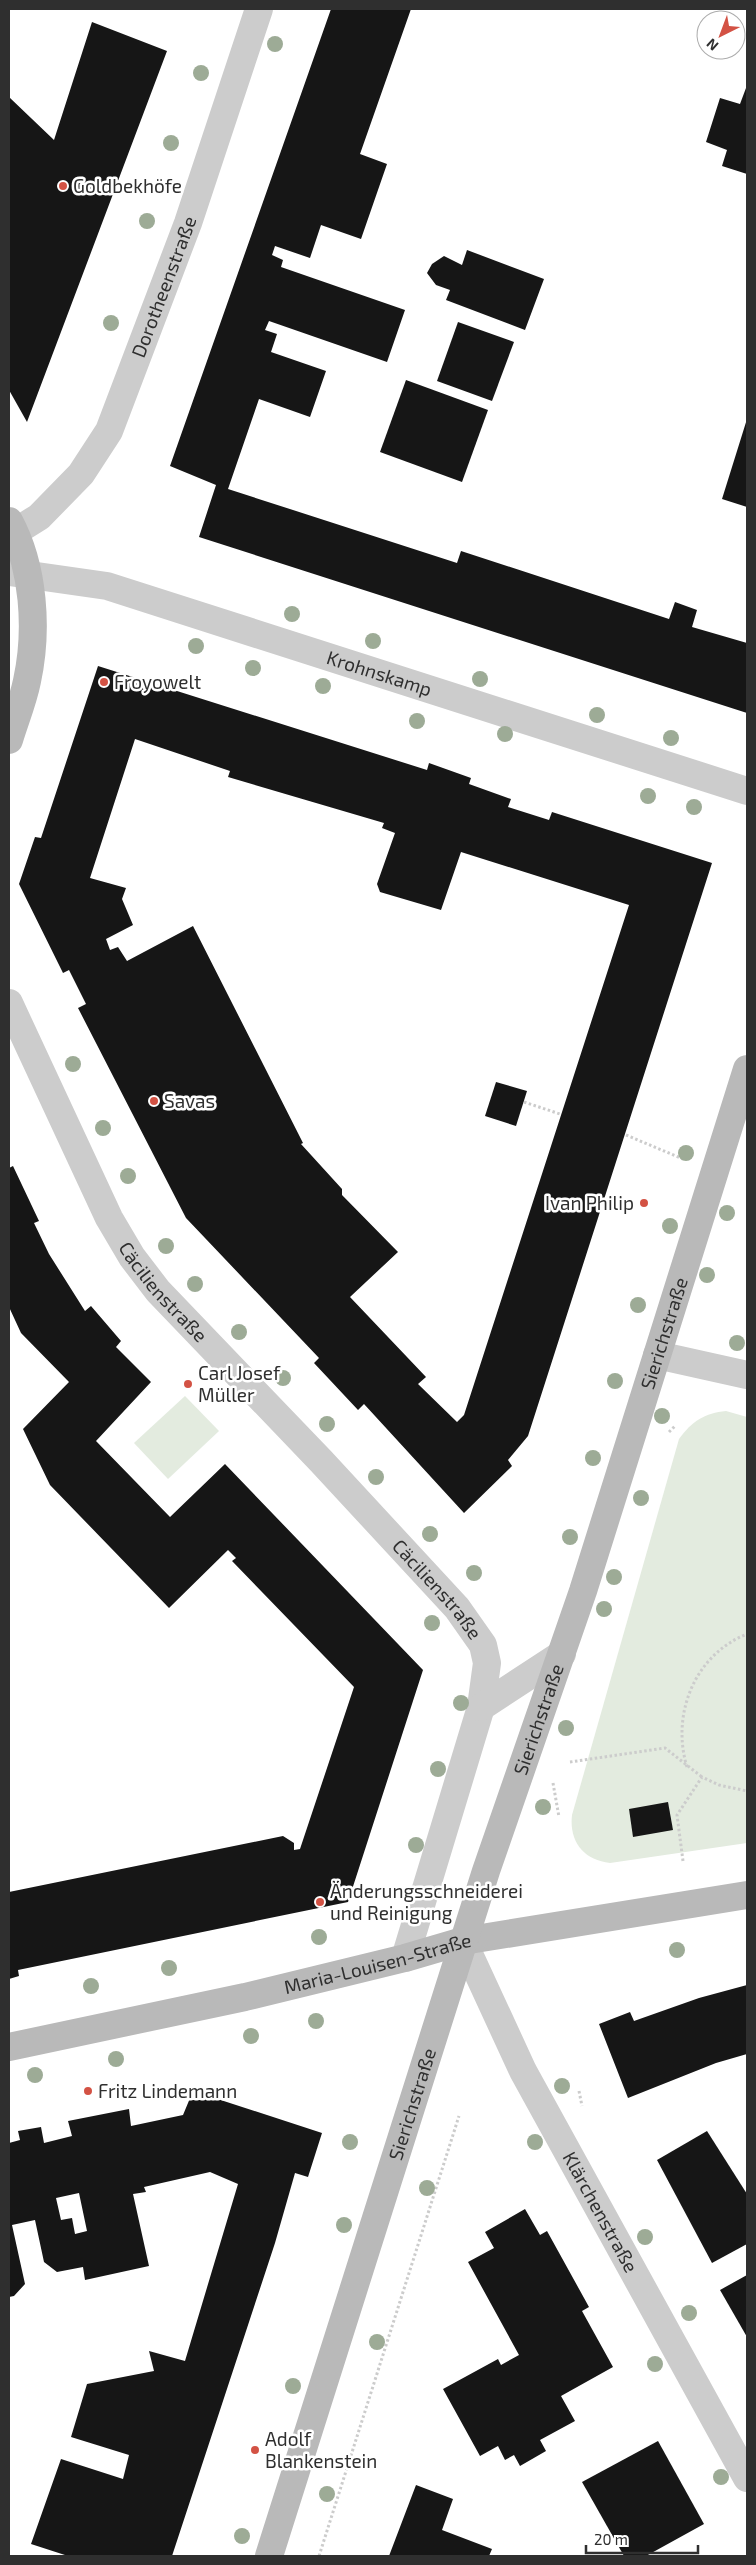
<svg xmlns="http://www.w3.org/2000/svg" width="756" height="2565" font-family="'Exo 2',sans-serif">
  <style>
    .green { fill: #e3ebdf }
    .building { fill: #161616; fill-rule: evenodd }
    .lines { fill: none; stroke-linecap: round; stroke-linejoin: round }
    .path { stroke: #ccc; stroke-width: 3; stroke-dasharray: 2.5 2.5; stroke-linecap: butt }
    .street { stroke: #ccc; stroke-width: 28 }
    .secondary { stroke: #b9b9b9; stroke-width: 28 }
    .tree { fill: #9dab96 }
    .poi-dot { fill: #d35244; stroke: #fff; stroke-width: 2 }
    .labels { text-anchor: middle; stroke-width: 5; stroke-linejoin: round; paint-order: stroke }
    .poi-label { font-size: 19px; fill: #2f2f2f; stroke: #fff; text-anchor: start }
    .street-label { font-size: 19px; fill: #2f2f2f; stroke: #fff }
  </style>
  <rect width="100%" height="100%" fill="#fff"/>
  <g class="green">
    <path d="M185,1396l34,35 -51,48 -34,-36z"/>
    <path d="M726,1411l21,6v426l-137,20c-27,-3 -41,-22 -38,-48l107,-376c13,-18 26,-26 47,-28z"/>
  </g>
  <g class="building">
    <path d="M331,9h80l-51,145 27,10 -26,75 -40,-14 -11,33 -35,-12 -3,9 11,5 -2,7 124,43 -18,52 -118,-41 -4,9 12,4 -6,18 55,19 -16,46 -51,-18 -31,90 229,74 4,-12 208,68 6,-17 22,8 -5,17 55,16v70l-548,-176 17,-52 -46,-19z"/>
    <path d="M92,22l75,29 -140,371 -18,-32v-293l45,43z"/>
    <path d="M746,88h1v86l-25,-8 5,-16 -21,-8 14,-44 20,6z"/>
    <path d="M467,250l77,29 -19,51 -79,-30 4,-10 -14,-5 -9,-12 5,-9 12,-8 18,9z"/>
    <path d="M458,322l56,20 -22,59 -55,-20z"/>
    <path d="M406,380l82,30 -26,72 -82,-30z"/>
    <path d="M747,419v88l-25,-8z"/>
    <path d="M98,666l329,104 2,-7 42,15 -2,6 42,15 -3,8 41,13 3,-8 160,51 -184,573 -20,24 4,6 -48,47 -100,-109 -6,6 -44,-47 5,-5 -133,-140 -108,-210 8,-4 -17,-34 -6,3 -44,-89 16,-47 6,1zM135,739l95,32 -2,6 156,46 -2,5 13,5 -18,51 3,8 61,18 20,-58 168,53 -165,510 -7,7 -39,-38 8,-7 -76,-80 48,-45 -56,-57v-6l-41,-45 2,-1 -110,-217 -66,35 -9,-14 -8,3 -4,-11 27,-14 -11,-26 4,-11 -36,-10z"/>
    <path d="M496,1082l31,9 -11,35 -31,-10z"/>
    <path d="M13,1166l26,55 -5,2 15,31 36,57 6,-5 30,35 -5,6 35,35 -55,59 74,76 55,-53 198,206 -75,232 -330,68 1,6 -10,3v-87l274,-56 11,7v7l6,-1 54,-162 -122,-126 4,-3 -8,-8 -59,58 -119,-123 -27,-56 46,-47 -48,-49 -12,-26v-139z"/>
    <path d="M668,1802l5,28 -40,7 -4,-28z"/>
    <path d="M747,1985v69l-31,9 -88,35 -29,-74 31,-12 4,9 65,-23z"/>
    <path d="M193,2091l129,42 -14,44 -13,-4 -20,70 -103,313h-104l-37,-12 30,-85 62,20 6,-24 -58,-18 16,-53 67,-13 -5,-20 36,10 53,-177 -28,-12 -66,15 2,5 -13,2 16,72 -64,14 -2,-13 -26,5 -13,-10 -9,-42 -23,5 13,59 -11,12 -5,1v-154l11,-3 -2,-9 23,-4 3,16 28,-7 -4,-15 61,-12 2,17 52,-11zM79,2193l8,38 -12,3 -3,-16 -11,2 -5,-22z"/>
    <path d="M707,2131l40,63v50l-35,19 -55,-103z"/>
    <path d="M525,2209l15,26 7,-4 42,76 -7,4 31,56 -52,29 14,25 -35,19 6,11 -26,15 -6,-11 -9,5 -7,-14 -18,10 -37,-67 55,-30 3,6 18,-10 -51,-93 26,-14 -9,-16z"/>
    <path d="M747,2275v62l-27,-47z"/>
    <path d="M658,2441l46,83 -58,32h-22l-42,-74z"/>
    <path d="M416,2485l37,14 -11,31 50,19 -3,7h-100z"/>
  </g>
  <g class="lines">
    <g class="path">
      <path d="M524,1102l36,12"/>
      <path d="M626,1135l57,24"/>
      <path d="M669,1432l6,-6"/>
      <path d="M570,1762l95,-14 37,29"/>
      <path d="M687,1767c-16,-52 7,-112 60,-133"/>
      <path d="M553,1783l6,34"/>
      <path d="M683,1861l-6,-46 25,-38 17,8 28,6"/>
      <path d="M579,2091l3,15"/>
      <path d="M319,2556l140,-440"/>
    </g>
    <g class="street">
      <path id="s1" d="M15,532l24,-15 42,-43 28,-43 79,-208 71,-214"/>
      <path id="s2" d="M9,572l98,14 640,205"/>
      <path id="s3" d="M9,1003l100,215 23,39 26,34 163,170 136,147 26,37 4,18 -6,44 -76,251"/>
      <path d="M657,1355l90,20"/>
      <path d="M481,1707l81,-53"/>
      <path id="s4" d="M463,1941l60,130 224,407"/>
    </g>
    <g class="secondary">
      <path d="M9,521c25,46 29,109 18,160 -4,20 -12,39 -18,59"/>
      <path id="s5" d="M9,2047l236,-50 160,-39 58,-17 284,-46"/>
      <path id="s6" d="M269,2556l217,-685 97,-280 164,-522"/>
    </g>
  </g>
  <g class="tree">
    <circle cx="275" cy="44" r="8"/>
    <circle cx="201" cy="73" r="8"/>
    <circle cx="171" cy="143" r="8"/>
    <circle cx="147" cy="221" r="8"/>
    <circle cx="111" cy="323" r="8"/>
    <circle cx="292" cy="614" r="8"/>
    <circle cx="373" cy="641" r="8"/>
    <circle cx="196" cy="646" r="8"/>
    <circle cx="253" cy="668" r="8"/>
    <circle cx="480" cy="679" r="8"/>
    <circle cx="323" cy="686" r="8"/>
    <circle cx="597" cy="715" r="8"/>
    <circle cx="417" cy="721" r="8"/>
    <circle cx="505" cy="734" r="8"/>
    <circle cx="671" cy="738" r="8"/>
    <circle cx="648" cy="796" r="8"/>
    <circle cx="694" cy="807" r="8"/>
    <circle cx="73" cy="1064" r="8"/>
    <circle cx="103" cy="1128" r="8"/>
    <circle cx="686" cy="1153" r="8"/>
    <circle cx="128" cy="1176" r="8"/>
    <circle cx="727" cy="1213" r="8"/>
    <circle cx="670" cy="1226" r="8"/>
    <circle cx="166" cy="1246" r="8"/>
    <circle cx="707" cy="1275" r="8"/>
    <circle cx="195" cy="1284" r="8"/>
    <circle cx="638" cy="1305" r="8"/>
    <circle cx="239" cy="1332" r="8"/>
    <circle cx="737" cy="1343" r="8"/>
    <circle cx="283" cy="1378" r="8"/>
    <circle cx="615" cy="1381" r="8"/>
    <circle cx="662" cy="1416" r="8"/>
    <circle cx="327" cy="1424" r="8"/>
    <circle cx="593" cy="1458" r="8"/>
    <circle cx="376" cy="1477" r="8"/>
    <circle cx="641" cy="1498" r="8"/>
    <circle cx="430" cy="1534" r="8"/>
    <circle cx="570" cy="1537" r="8"/>
    <circle cx="474" cy="1573" r="8"/>
    <circle cx="614" cy="1577" r="8"/>
    <circle cx="604" cy="1609" r="8"/>
    <circle cx="432" cy="1623" r="8"/>
    <circle cx="461" cy="1703" r="8"/>
    <circle cx="566" cy="1728" r="8"/>
    <circle cx="438" cy="1769" r="8"/>
    <circle cx="543" cy="1807" r="8"/>
    <circle cx="416" cy="1845" r="8"/>
    <circle cx="319" cy="1937" r="8"/>
    <circle cx="677" cy="1950" r="8"/>
    <circle cx="169" cy="1968" r="8"/>
    <circle cx="91" cy="1986" r="8"/>
    <circle cx="316" cy="2021" r="8"/>
    <circle cx="251" cy="2036" r="8"/>
    <circle cx="116" cy="2059" r="8"/>
    <circle cx="35" cy="2075" r="8"/>
    <circle cx="562" cy="2086" r="8"/>
    <circle cx="350" cy="2142" r="8"/>
    <circle cx="535" cy="2142" r="8"/>
    <circle cx="427" cy="2188" r="8"/>
    <circle cx="344" cy="2225" r="8"/>
    <circle cx="645" cy="2237" r="8"/>
    <circle cx="689" cy="2313" r="8"/>
    <circle cx="377" cy="2342" r="8"/>
    <circle cx="655" cy="2364" r="8"/>
    <circle cx="293" cy="2386" r="8"/>
    <circle cx="721" cy="2477" r="8"/>
    <circle cx="327" cy="2494" r="8"/>
    <circle cx="242" cy="2536" r="8"/>
  </g>
  <g class="poi-dot">
    <circle cx="63" cy="186" r="5"/>
    <circle cx="104" cy="682" r="5"/>
    <circle cx="154" cy="1101" r="5"/>
    <circle cx="644" cy="1203" r="5"/>
    <circle cx="188" cy="1384" r="5"/>
    <circle cx="320" cy="1902" r="5"/>
    <circle cx="88" cy="2091" r="5"/>
    <circle cx="255" cy="2450" r="5"/>
  </g>
  <g class="labels">
    <g class="poi-label">
      <text x="73" y="193">Goldbekhöfe</text>
      <text x="114" y="689">Froyowelt</text>
      <text x="164" y="1108">Savas</text>
      <text x="634" y="1210" text-anchor="end">Ivan Philip</text>
      <text x="198" y="1380">Carl Josef<tspan x="198" dy="22">Müller</tspan></text>
      <text x="330" y="1898">Änderungsschneiderei<tspan x="330" dy="22">und Reinigung</tspan></text>
      <text x="98" y="2098">Fritz Lindemann</text>
      <text x="265" y="2446">Adolf<tspan x="265" dy="22">Blankenstein</tspan></text>
    </g>
    <g class="street-label">
      <text dy="7" stroke="none"><textPath href="#s1" startOffset="294">Dorotheenstraße</textPath></text>
      <text dy="7" stroke="none"><textPath href="#s2" startOffset="385">Krohnskamp</textPath></text>
      <text dy="7" stroke="none"><textPath href="#s3" startOffset="329">Cäcilienstraße</textPath></text>
      <text dy="7" stroke="none"><textPath href="#s6" startOffset="1285">Sierichstraße</textPath></text>
      <text dy="7" stroke="none"><textPath href="#s3" startOffset="734">Cäcilienstraße</textPath></text>
      <text dy="7" stroke="none"><textPath href="#s6" startOffset="879">Sierichstraße</textPath></text>
      <text dy="7" stroke="none"><textPath href="#s5" startOffset="378">Maria-Louisen-Straße</textPath></text>
      <text dy="7" stroke="none"><textPath href="#s6" startOffset="474">Sierichstraße</textPath></text>
      <text dy="7" stroke="none"><textPath href="#s4" startOffset="304">Klärchenstraße</textPath></text>
    </g>
  </g>
  <rect width="756" height="2565" fill="none" stroke="#2f2f2f" stroke-width="20"/>
  <g transform="translate(721 35) rotate(222)"><circle r="24" fill="#ffffff" stroke="#acacac"/>
  <path d="M0-4L9 19L0 12L-9 19Z" fill="#d35244"/>
  <text y="-8" font-size="14" font-weight="bold" text-anchor="middle" fill="#2f2f2f">N</text>
  </g>
  <path d="M586 2545v8h112v-8" fill="none" stroke="#2f2f2f" stroke-width="2.5"/>
  <text x="594" y="2545" font-size="15" fill="#2f2f2f" stroke="#ffffff" stroke-width="4" paint-order="stroke">20 m</text>
</svg>
